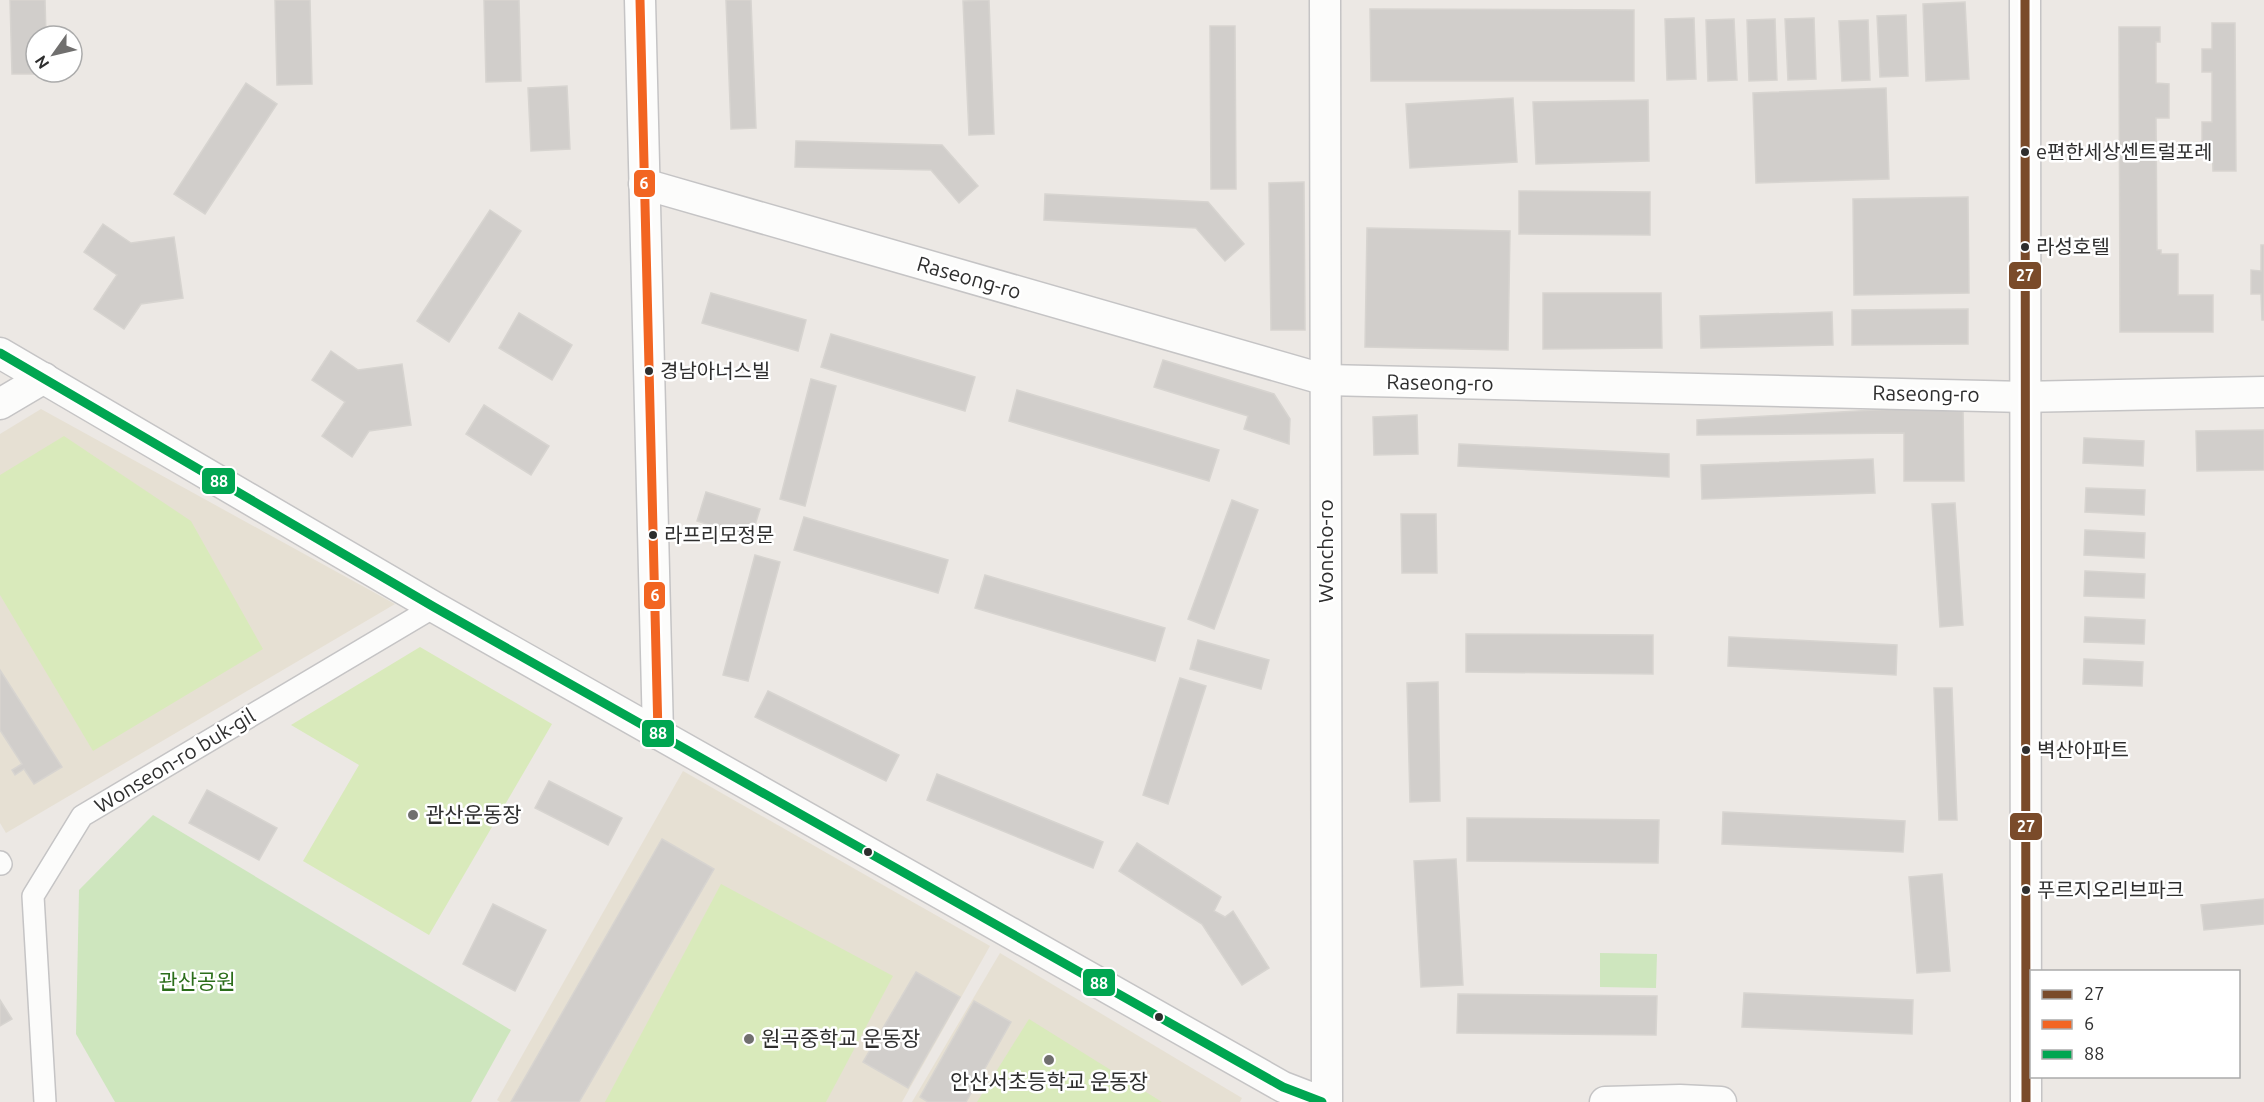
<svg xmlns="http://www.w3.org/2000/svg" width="2264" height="1102" font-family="Ubuntu,'Noto Sans KR',sans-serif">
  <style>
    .education { fill: #e6e0d3 }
    .green { fill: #cee6be }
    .pitch { fill: #d9eabb }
    .building { fill: #d1cecb; stroke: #d7d4d0; stroke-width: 1.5 }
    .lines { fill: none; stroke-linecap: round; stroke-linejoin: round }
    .street-casing { stroke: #c5c4c5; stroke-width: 24 }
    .secondary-casing { stroke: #c5c4c5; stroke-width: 33 }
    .street { stroke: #fcfcfb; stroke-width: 21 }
    .secondary { stroke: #fcfcfb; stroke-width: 30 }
    .bus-1-casing { stroke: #fff; stroke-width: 14 }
    .bus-2-casing { stroke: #fff; stroke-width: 14 }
    .bus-3-casing { stroke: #fff; stroke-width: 14 }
    .bus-1 { stroke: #7a4b2a; stroke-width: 9 }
    .bus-2 { stroke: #f26522; stroke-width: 9 }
    .bus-3 { stroke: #00a651; stroke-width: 9 }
    .bus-dot { fill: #2e2e2e; stroke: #fff; stroke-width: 2 }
    .poi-dot { fill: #706f6e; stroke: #fff; stroke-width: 2 }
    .labels { text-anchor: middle; stroke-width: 5; stroke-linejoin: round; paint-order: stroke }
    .bus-label { font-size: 20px; fill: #2e2e2e; stroke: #fff; text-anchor: start }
    .street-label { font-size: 21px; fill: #2e2e2e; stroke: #fff }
    .poi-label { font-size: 21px; fill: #2e2e2e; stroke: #fff; text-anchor: start }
    .park-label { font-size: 21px; fill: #2c6e1b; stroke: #fff }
    .line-badge { stroke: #fff; stroke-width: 2 }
    .badge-label { font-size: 16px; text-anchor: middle; font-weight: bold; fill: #fff }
  </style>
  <rect width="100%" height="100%" fill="#ece8e4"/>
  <g class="education">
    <path d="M41,409l354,195 -389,229 -6,-10v-389z"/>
    <path d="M683,771l307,175 -88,156h-402l-3,-2z"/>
    <path d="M1000,953l242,145 -2,4h-328z"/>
  </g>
  <g class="green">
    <path d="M153,815l358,215 -40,72h-356l-39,-68 3,-144z"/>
    <path d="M1600,953l57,1 -1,34 -56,-1z"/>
  </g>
  <g class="pitch">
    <path d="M64,436l127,85 72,128 -170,102 -93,-156v-120z"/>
    <path d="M420,647l132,77 -123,211 -126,-74 56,-96 -68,-40z"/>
    <path d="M721,884l172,92 -67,126h-221z"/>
    <path d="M1029,1019l133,83h-185z"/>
  </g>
  <g class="building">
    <path d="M10,0h35l1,36h-10v36l11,2h-35z"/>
    <path d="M275,0h35l2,84 -35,1z"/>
    <path d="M484,0h35l2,81 -35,1z"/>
    <path d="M726,0h25l5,128 -25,1z"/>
    <path d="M989,0l5,134 -25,1 -6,-134z"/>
    <path d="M1965,2l4,77 -43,2 -3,-77z"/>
    <path d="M1370,9l264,1v71h-263z"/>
    <path d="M1906,15l2,61 -28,1 -3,-61z"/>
    <path d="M1694,18l2,61 -29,1 -2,-61z"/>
    <path d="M1814,18l2,61 -28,1 -3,-61z"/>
    <path d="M1734,19l3,61 -29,1 -2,-61z"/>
    <path d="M1775,19l2,61 -28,1 -2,-61z"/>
    <path d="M1868,20l2,60 -28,1 -3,-60z"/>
    <path d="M2212,23h23l1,148h-23l-1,-26h-10v-23h10v-50h-10v-23h10z"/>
    <path d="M1210,26h25l1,163h-25z"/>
    <path d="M2119,27h41v15h-4v41l13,1v34h-13l1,132h4v4h17v41h35v37h-93z"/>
    <path d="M246,83l31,21 -72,110 -31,-20z"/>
    <path d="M567,86l3,63 -39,2 -3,-63z"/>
    <path d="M1886,88l3,91 -133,4 -3,-90z"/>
    <path d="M1513,98l4,64 -107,6 -4,-64z"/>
    <path d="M1648,100l1,61 -113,3 -3,-62z"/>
    <path d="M796,141l146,4 36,41 -19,17 -28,-33 -136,-3z"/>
    <path d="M1304,182l1,148h-34l-2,-147z"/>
    <path d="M1519,191l131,1v43l-131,-1z"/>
    <path d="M1045,194l163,8 36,42 -19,17 -29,-33 -152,-8z"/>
    <path d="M1968,197l1,96 -115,2 -1,-96z"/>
    <path d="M490,210l31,21 -72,111 -32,-21z"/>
    <path d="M103,224l28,19 43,-6 9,61 -42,6 -17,25 -30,-20 23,-34 -33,-23z"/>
    <path d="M1367,228l143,3 -2,119 -143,-3z"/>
    <path d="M2261,245h3v75h-2l-1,-26h-10v-24l10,1z"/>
    <path d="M711,293l95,27 -8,31 -96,-28z"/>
    <path d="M1543,293h118l1,55 -119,1z"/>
    <path d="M1968,309v35l-116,1v-35z"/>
    <path d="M1832,312l1,33 -132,3 -1,-32z"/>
    <path d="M519,313l53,32 -20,35 -53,-32z"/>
    <path d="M831,334l144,43 -10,34 -144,-44z"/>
    <path d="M331,351l27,19 44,-6 9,61 -42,6 -17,26 -30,-21 23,-34 -33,-22z"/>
    <path d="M1163,360l111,34 16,25 -1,25 -45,-15 4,-13 -94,-29z"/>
    <path d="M811,379l25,7 -31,120 -25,-7z"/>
    <path d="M1017,390l202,60 -10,31 -200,-60z"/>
    <path d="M484,405l65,41 -18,29 -65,-41z"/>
    <path d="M1963,405l1,76h-60v-48l-207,2v-15z"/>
    <path d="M1417,415l1,39 -44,1 -1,-38z"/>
    <path d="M2264,430v40l-67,1 -1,-40z"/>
    <path d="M2084,438l60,3 -1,25 -60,-3z"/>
    <path d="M1459,444l210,10v23l-211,-11z"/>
    <path d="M1873,459l2,34 -173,6 -1,-34z"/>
    <path d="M2086,488l59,2 -1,25 -59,-3z"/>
    <path d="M706,492l54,17 -9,29 -54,-17z"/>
    <path d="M1232,500l26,10 -44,119 -26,-10z"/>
    <path d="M1955,503l8,122 -23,2 -8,-123z"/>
    <path d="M1401,514h35l1,59h-35z"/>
    <path d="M804,517l144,43 -10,33 -144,-43z"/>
    <path d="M2085,530l60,3 -1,25 -60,-3z"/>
    <path d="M755,555l25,7 -32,119 -25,-6z"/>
    <path d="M2085,571l60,3 -1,24 -60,-2z"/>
    <path d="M985,575l180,53 -10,33 -180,-53z"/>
    <path d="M2085,617l60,3 -1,24 -60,-2z"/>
    <path d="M1466,634l187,1v39l-187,-2z"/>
    <path d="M1729,637l168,8 -1,30 -168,-9z"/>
    <path d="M1198,640l71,20 -8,29 -71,-20z"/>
    <path d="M2084,659l59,3 -1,24 -59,-2z"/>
    <path d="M0,670l62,97 -28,17 -10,-15 -9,6 -3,-5 10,-6 -22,-34z"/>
    <path d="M1180,678l26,8 -38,118 -25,-9z"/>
    <path d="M1438,682l2,119 -30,1 -3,-119z"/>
    <path d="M1934,688h18l5,132h-18z"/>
    <path d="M768,691l131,64 -13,26 -131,-64z"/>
    <path d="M937,774l166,68 -10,26 -166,-68z"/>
    <path d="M549,781l73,37 -14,27 -73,-37z"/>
    <path d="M207,790l70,38 -18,32 -70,-37z"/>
    <path d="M1723,812l182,9 -2,31 -181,-8z"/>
    <path d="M1467,818l192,2 -1,43 -191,-2z"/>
    <path d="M662,839l52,30 -135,233h-68z"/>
    <path d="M1137,843l84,54 -7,14 11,6 8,-6 36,57 -27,17 -40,-61 -83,-53z"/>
    <path d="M1456,859l7,126 -42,2 -7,-126z"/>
    <path d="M1942,874l8,97 -33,2 -8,-96z"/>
    <path d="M2264,899v25l-60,6 -3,-25z"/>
    <path d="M493,904l53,26 -31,61 -52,-27z"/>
    <path d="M916,972l44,25 -52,91 -45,-26z"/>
    <path d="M1744,993l169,7 -1,34 -170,-7z"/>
    <path d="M1458,994l199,2 -1,39 -199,-2z"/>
    <path d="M0,1000l12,19 -12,7z"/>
    <path d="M974,1001l37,21 -45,80h-38l-8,-5z"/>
  </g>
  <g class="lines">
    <g class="street-casing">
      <g id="street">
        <path d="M0,862l1,2"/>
        <path d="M45,1102l-12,-206 49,-80 352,-209"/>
      </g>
    </g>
    <g class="secondary-casing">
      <g id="secondary">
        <path d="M640,0l18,734"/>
        <path d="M1325,0l2,1102"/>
        <path d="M2025,0l1,1102"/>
        <path d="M644,184l682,196 699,17 239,-5"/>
        <path d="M0,353l434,254 849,480 39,15"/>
        <path d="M0,404l44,-26"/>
        <path d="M1605,1102l75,-2 41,2"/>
      </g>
    </g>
    <use href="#street" class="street"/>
    <use href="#secondary" class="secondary"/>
    <g class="bus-1-casing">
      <path id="bus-1" d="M2025,0l1,1102"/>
    </g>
    <g class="bus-2-casing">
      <path id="bus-2" d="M640,0l18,734"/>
    </g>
    <g class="bus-3-casing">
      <path id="bus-3" d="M0,353l434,254 849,480 39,15"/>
    </g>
    <use href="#bus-1" class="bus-1"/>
    <use href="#bus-2" class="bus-2"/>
    <use href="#bus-3" class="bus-3"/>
  </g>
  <g class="bus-dot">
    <circle cx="2025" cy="152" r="5"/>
    <circle cx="2025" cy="247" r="5"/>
    <circle cx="649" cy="371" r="5"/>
    <circle cx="653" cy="535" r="5"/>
    <circle cx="2026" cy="750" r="5"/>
    <circle cx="868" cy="852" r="5"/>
    <circle cx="2026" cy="890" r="5"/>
    <circle cx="1159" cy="1017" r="5"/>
  </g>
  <g class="poi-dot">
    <circle cx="413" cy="815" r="6"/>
    <circle cx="749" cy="1039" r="6"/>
    <circle cx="1049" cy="1060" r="6"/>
  </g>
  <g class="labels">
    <g class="bus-label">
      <text x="2036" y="159">e편한세상센트럴포레</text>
      <text x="2036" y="254">라성호텔</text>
      <text x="660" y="378">경남아너스빌</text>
      <text x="664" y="542">라프리모정문</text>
      <text x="2037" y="757">벽산아파트</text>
      <text x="2037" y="897">푸르지오리브파크</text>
    </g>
    <g class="street-label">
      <text transform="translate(969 278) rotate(16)" y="7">Raseong-ro</text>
      <text transform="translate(1440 383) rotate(1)" y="7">Raseong-ro</text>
      <text transform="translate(1926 394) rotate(1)" y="7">Raseong-ro</text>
      <text transform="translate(1326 551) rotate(-90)" y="7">Woncho-ro</text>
      <text transform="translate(175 761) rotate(-31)" y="7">Wonseon-ro buk-gil</text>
    </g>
    <g class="poi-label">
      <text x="425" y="822">관산운동장</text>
      <text x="761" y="1046">원곡중학교 운동장</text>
      <text x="1049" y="1089" text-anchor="middle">안산서초등학교 운동장</text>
    </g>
    <g class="park-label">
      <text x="197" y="989">관산공원</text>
    </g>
  </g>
  <g class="line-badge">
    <rect x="633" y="169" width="23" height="29" rx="6" fill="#f26522"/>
    <rect x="2008" y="261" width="34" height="29" rx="6" fill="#7a4b2a"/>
    <rect x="201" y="467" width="35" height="28" rx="6" fill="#00a651"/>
    <rect x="643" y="581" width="23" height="29" rx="6" fill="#f26522"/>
    <rect x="641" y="719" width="34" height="29" rx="6" fill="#00a651"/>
    <rect x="2009" y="812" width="34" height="29" rx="6" fill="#7a4b2a"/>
    <rect x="1082" y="968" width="34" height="29" rx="6" fill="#00a651"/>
  </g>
  <g class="badge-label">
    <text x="644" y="189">6</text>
    <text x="2025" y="281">27</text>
    <text x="219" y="487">88</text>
    <text x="655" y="601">6</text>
    <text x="658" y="739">88</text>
    <text x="2026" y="832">27</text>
    <text x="1099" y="989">88</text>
  </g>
  <rect x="2030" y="970" width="210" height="108" fill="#ffffff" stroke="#ababab" stroke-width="1.5"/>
  <rect x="2042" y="990" width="30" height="9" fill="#7a4b2a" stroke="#ababab" stroke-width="1.5"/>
  <text x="2084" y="1000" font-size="18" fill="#2e2e2e">27</text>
  <rect x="2042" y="1020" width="30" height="9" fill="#f26522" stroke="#ababab" stroke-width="1.5"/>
  <text x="2084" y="1030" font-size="18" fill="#2e2e2e">6</text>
  <rect x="2042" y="1050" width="30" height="9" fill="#00a651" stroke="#ababab" stroke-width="1.5"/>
  <text x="2084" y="1060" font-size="18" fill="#2e2e2e">88</text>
  <g transform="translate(54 54) rotate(236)"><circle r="28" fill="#ffffff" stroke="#ababab" stroke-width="1.5"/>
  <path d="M0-4.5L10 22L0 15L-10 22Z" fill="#706f6e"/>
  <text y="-9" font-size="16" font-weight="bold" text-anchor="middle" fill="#2e2e2e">N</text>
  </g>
</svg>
